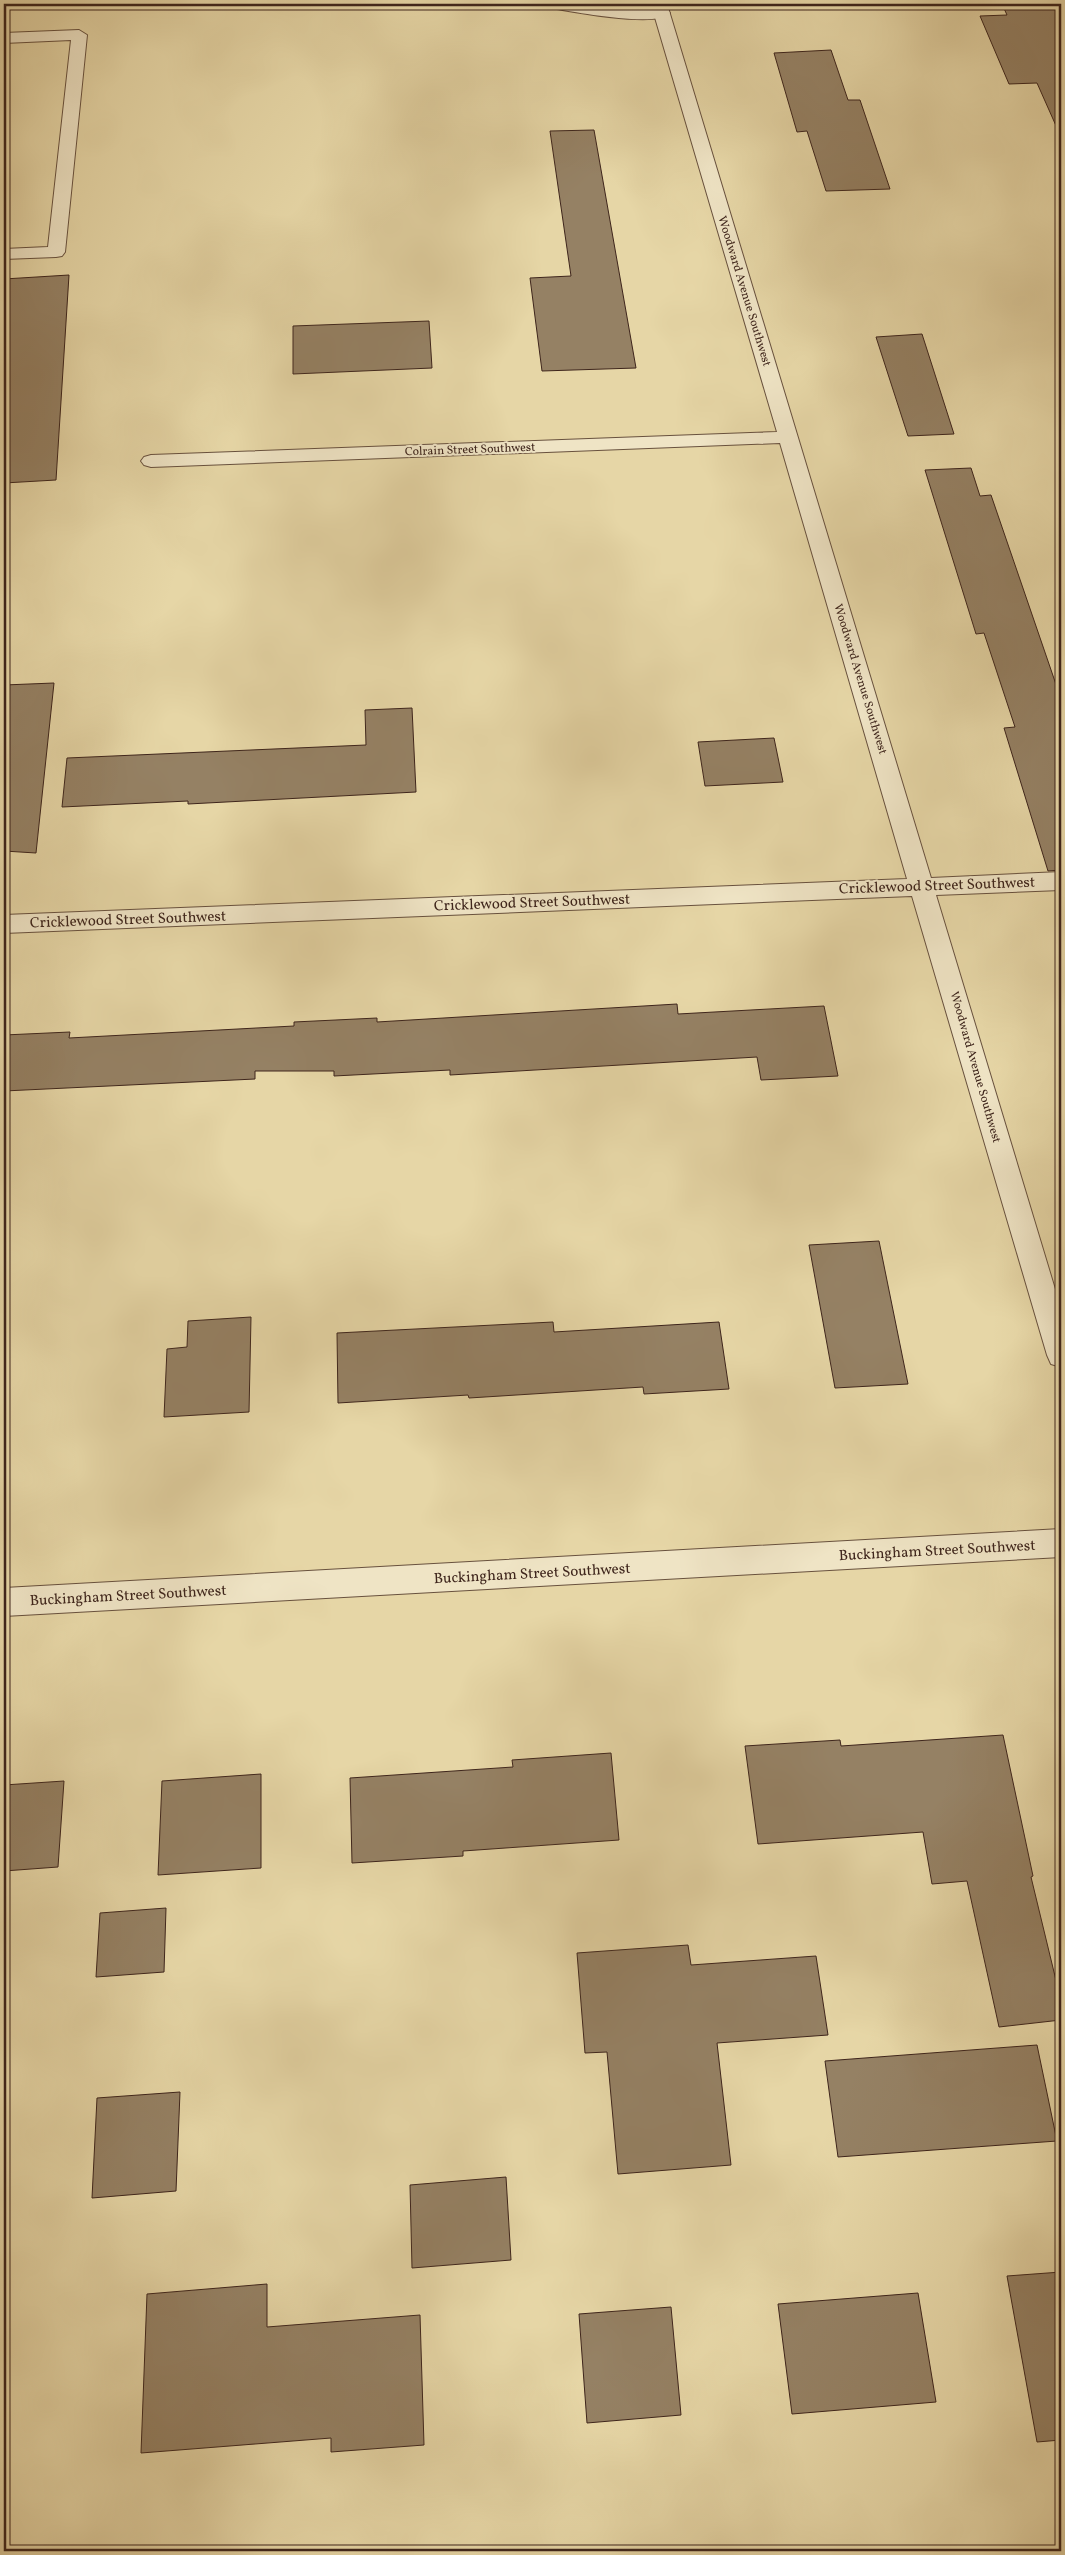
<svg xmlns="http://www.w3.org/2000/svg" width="1065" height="2555" font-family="Vollkorn,serif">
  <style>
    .building { fill: #958164; stroke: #3e251c }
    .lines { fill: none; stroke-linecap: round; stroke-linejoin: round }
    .service-casing { stroke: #68513e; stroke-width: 2 }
    .minor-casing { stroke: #68513e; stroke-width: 2 }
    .service { fill: #efe4c5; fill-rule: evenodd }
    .minor { fill: #efe4c5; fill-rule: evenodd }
    .labels { text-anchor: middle; stroke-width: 4; stroke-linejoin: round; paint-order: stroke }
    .far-street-label { font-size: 12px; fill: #3e251c; stroke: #efe4c5 }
    .street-label { font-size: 15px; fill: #3e251c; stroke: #efe4c5 }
  </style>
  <rect width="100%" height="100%" fill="#e6d6a6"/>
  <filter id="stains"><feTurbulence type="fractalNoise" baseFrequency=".004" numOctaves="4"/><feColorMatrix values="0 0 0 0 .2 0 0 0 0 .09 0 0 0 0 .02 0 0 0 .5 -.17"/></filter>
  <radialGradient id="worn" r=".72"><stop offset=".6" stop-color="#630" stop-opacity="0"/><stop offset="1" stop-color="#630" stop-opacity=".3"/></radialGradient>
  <g class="building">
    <path d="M1002,4h59v133l-24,-54 -28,1 -29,-68 27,-1z"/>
    <path d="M831,50l17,50h12l30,89 -64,2 -19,-60 -10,1 -23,-79z"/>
    <path d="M594,130l42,238 -94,3 -12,-93 41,-2 -21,-145z"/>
    <path d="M69,275l-13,205 -52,3v-204z"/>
    <path d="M429,321l3,47 -139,6v-48z"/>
    <path d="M922,334l32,100 -46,2 -32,-99z"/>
    <path d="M971,468l9,28 11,-1 70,204v171l-13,1 -44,-143 11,-1 -31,-94 -8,1 -51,-164z"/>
    <path d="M54,683l-18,170 -32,-2v-166z"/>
    <path d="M412,708l4,84 -228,12v-3l-126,6 5,-49 299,-13 -1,-35z"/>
    <path d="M774,738l9,44 -78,4 -7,-44z"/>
    <path d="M677,1004l1,10 146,-8 14,70 -77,4 -4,-23 -307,18v-5l-116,6v-5h-79v8l-251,12v-56l66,-3 -1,6 225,-12v-4l83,-4v4z"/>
    <path d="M879,1241l29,143 -73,4 -26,-143z"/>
    <path d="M251,1317l-2,95 -85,5 3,-68 20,-2 1,-26z"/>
    <path d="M553,1322l1,10 165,-10 10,67 -85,5 -1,-7 -174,11 -1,-3 -130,8 -1,-70z"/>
    <path d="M1003,1735l30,141 -2,1 30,124v19l-62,7 -32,-146 -35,3 -9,-52 -165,12 -13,-98 95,-6 1,6z"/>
    <path d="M611,1753l8,87 -156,11v5l-111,7 -2,-85 163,-11 -1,-7z"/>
    <path d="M261,1774v94l-103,7 4,-94z"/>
    <path d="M64,1781l-6,86 -54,4v-86z"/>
    <path d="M166,1908l-2,64 -68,5 4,-64z"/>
    <path d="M688,1945l3,20 125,-9 12,79 -111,8 14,122 -113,9 -11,-122 -22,1 -8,-100z"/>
    <path d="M1037,2045l20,96 -219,16 -13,-96z"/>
    <path d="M180,2092l-4,99 -84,7 5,-100z"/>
    <path d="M506,2177l5,83 -99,8 -2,-83z"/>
    <path d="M1061,2272v168l-24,2 -30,-166z"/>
    <path d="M267,2284v43l153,-12 4,130 -93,7v-14l-190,15 6,-159z"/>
    <path d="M918,2293l18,109 -144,12 -14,-110z"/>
    <path d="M671,2307l10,108 -94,8 -8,-109z"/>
  </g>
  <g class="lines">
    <g class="service-casing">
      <g id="service">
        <path d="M550,4c29,0 57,5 86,5 9,0 28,-4 34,4 -11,15 -95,-1 -113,-4l-5,-2z"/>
        <path d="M79,30l8,5 -22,217 -3,4 -6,1 -52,2v-10l44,-2 23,-207 -67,3v-10z"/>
      </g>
    </g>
    <g class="minor-casing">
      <g id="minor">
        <path d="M651,4h16l264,874 130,-6v18l-125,5 125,414v58l-10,-3 -4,-9 -135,-459 -908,37v-18l903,-36 -127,-436 -629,24 -7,-2 -3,-4 3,-4 7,-2 626,-23z"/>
        <path d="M1061,1529v28l-1057,59v-28z"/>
      </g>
    </g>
    <use href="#service" class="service"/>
    <use href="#minor" class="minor"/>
  </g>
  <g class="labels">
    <g class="far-street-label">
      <text transform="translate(745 291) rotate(73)" y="4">Woodward Avenue Southwest</text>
      <text transform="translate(470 449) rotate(-2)" y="4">Colrain Street Southwest</text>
      <text transform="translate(861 679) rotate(73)" y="4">Woodward Avenue Southwest</text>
      <text transform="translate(976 1067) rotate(74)" y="4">Woodward Avenue Southwest</text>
    </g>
    <g class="street-label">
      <text transform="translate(937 885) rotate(-2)" y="5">Cricklewood Street Southwest</text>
      <text transform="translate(532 902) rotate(-2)" y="5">Cricklewood Street Southwest</text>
      <text transform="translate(128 919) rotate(-2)" y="5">Cricklewood Street Southwest</text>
      <text transform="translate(937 1550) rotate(-3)" y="5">Buckingham Street Southwest</text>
      <text transform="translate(532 1573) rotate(-3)" y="5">Buckingham Street Southwest</text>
      <text transform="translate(128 1595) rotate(-3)" y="5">Buckingham Street Southwest</text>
    </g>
  </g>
  <rect width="1065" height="2555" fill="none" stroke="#e6d6a6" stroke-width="20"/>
  <rect x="5" y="5" width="1055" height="2545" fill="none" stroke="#3e251c" stroke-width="2.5"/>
  <rect x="10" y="10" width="1045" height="2535" fill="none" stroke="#3e251c"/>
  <rect width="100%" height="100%" filter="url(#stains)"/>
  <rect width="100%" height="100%" fill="url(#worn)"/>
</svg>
